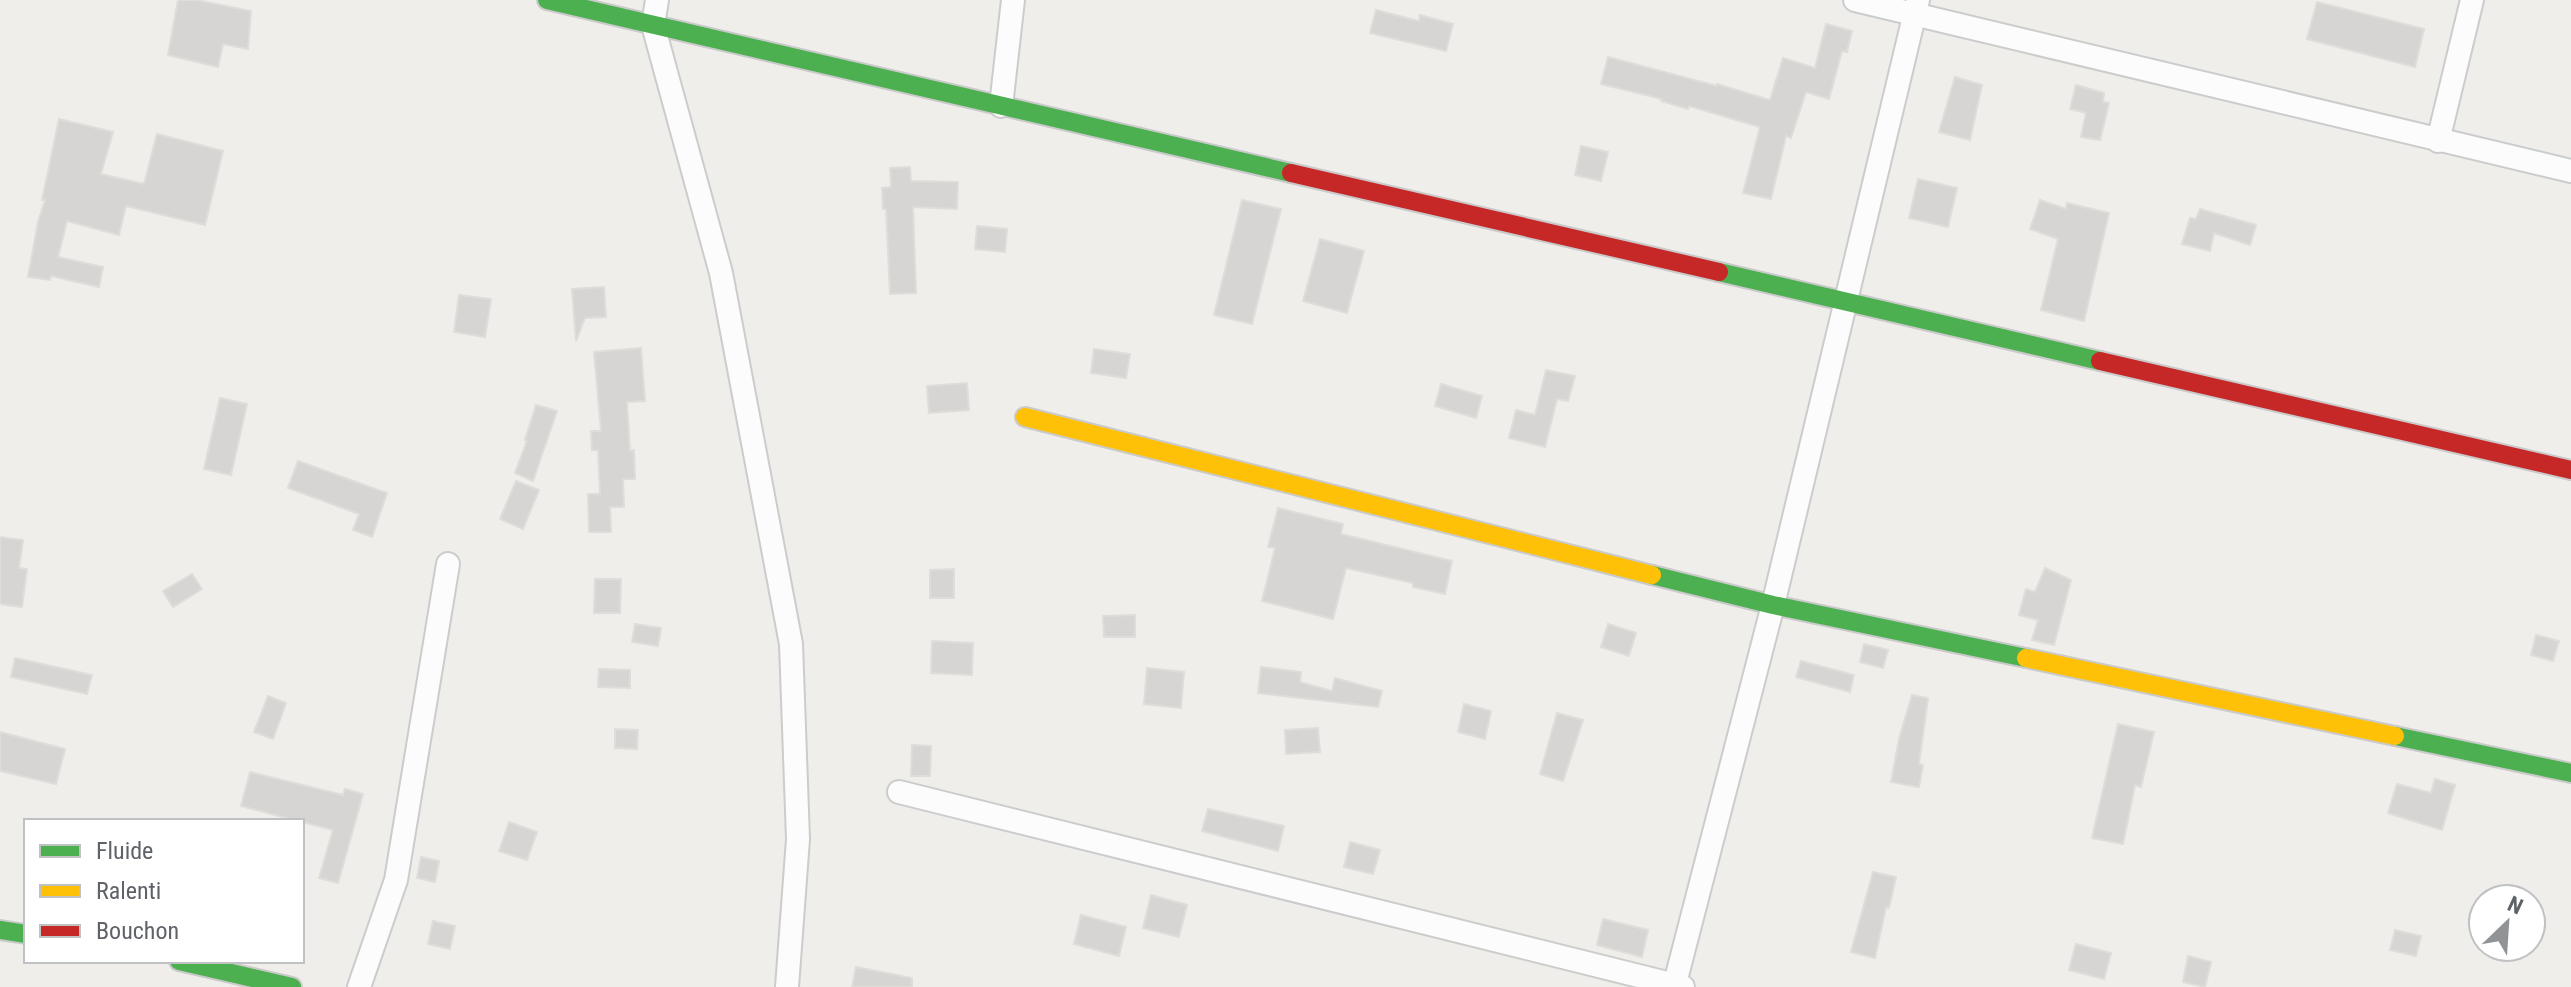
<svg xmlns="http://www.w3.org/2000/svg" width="2571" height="987" font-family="'Roboto Condensed',sans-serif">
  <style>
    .building { fill: #d6d5d3; stroke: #deddd9; stroke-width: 2 }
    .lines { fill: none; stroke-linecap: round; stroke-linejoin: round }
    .street-casing { stroke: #cbcccc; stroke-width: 26 }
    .fast-casing { stroke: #cacacb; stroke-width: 22 }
    .slow-casing { stroke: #cacacb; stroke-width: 22 }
    .jam-casing { stroke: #cacacb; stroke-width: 22 }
    .street { stroke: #fdfcfc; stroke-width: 22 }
    .fast { stroke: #4caf50; stroke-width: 18 }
    .slow { stroke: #ffc107; stroke-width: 18 }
    .jam { stroke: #c62828; stroke-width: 18 }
  </style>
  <rect width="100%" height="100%" fill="#efeeea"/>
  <g class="building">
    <path d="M178,0h18l55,11 -3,38 -25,-5 -5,23 -50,-12z"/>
    <path d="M2317,2l107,27 -9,38 -108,-28z"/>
    <path d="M1376,10l43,11 1,-6 33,9 -7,27 -76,-18z"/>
    <path d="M1826,24l26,7 -5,21 -5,-1 -13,48 -23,-7 -15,46 -5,-2 -15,63 -28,-6 17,-66 -71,-21 -1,3 -27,-8 1,-2 -61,-15 7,-27 109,29v-2l53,16 13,-42 32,10z"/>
    <path d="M1955,77l27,8 -12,55 -31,-8z"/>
    <path d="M2076,85l28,8 -1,9 6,1 -9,37 -19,-3 5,-24 -16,-4z"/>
    <path d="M59,119l54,13 -12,42 43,10 13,-50 66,17 -18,74 -79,-19 -7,29 -52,-14 -9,36 45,10 -4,20 -48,-11 -1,4 -22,-3 10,-55 7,-22h-3z"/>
    <path d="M1581,146l27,6 -7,29 -26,-6z"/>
    <path d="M910,167l1,14 47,1 -1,27 -44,-2 3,86 -26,1 -4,-85h-3l-1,-21 9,-1 -1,-19z"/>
    <path d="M1918,179l39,9 -9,39 -39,-9z"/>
    <path d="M1242,200l39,9 -29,115 -38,-9z"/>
    <path d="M2040,200l26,9 1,-6 42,10 -25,108 -43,-11 17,-71 -28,-10z"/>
    <path d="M2200,209l56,16 -6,20 -36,-12 -4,18 -28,-7 8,-26 6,1z"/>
    <path d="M977,226l30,3 -2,23 -30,-3z"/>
    <path d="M1320,239l44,12 -17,62 -44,-12z"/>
    <path d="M604,287l2,30 -21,1 -9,23 -4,-52z"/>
    <path d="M459,295l32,4 -6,38 -31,-5z"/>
    <path d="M641,348l4,53 -18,1 3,49 4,-1 1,29h-12l1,28h-14l1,25h-22l-1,-38h12l-2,-44h-6l-1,-19h10l-7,-79z"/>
    <path d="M1094,349l36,5 -4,24 -35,-5z"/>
    <path d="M1546,370l29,6 -7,25 -11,-2 -12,48 -36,-9 7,-28 19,5z"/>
    <path d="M967,383l2,27 -40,3 -2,-27z"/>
    <path d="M1441,384l41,12 -6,22 -41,-12z"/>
    <path d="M220,398l27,6 -16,71 -27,-6z"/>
    <path d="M536,405l21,6 -24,70 -18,-8 12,-32 -2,-1z"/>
    <path d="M298,461l89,32 -15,44 -19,-7 6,-16 -71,-26z"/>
    <path d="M516,481l23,9 -16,39 -23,-10z"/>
    <path d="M1278,508l65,16 -2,10 111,27 -7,33 -32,-7v-4l-67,-15 -13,51 -71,-18 13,-53 -7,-1z"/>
    <path d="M0,537l23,3 -4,28 8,1 -5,38 -22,-3z"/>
    <path d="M2045,568l26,12 -17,65 -22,-5 6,-20 -19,-5 7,-26 9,3z"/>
    <path d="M954,569v29h-24v-28z"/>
    <path d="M192,574l10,15 -29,18 -10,-16z"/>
    <path d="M595,579h26l-1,34h-26z"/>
    <path d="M1135,615v22h-31l-1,-21z"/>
    <path d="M635,624l26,4 -3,18 -26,-4z"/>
    <path d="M1608,624l28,9 -7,23 -28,-9z"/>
    <path d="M2536,635l23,6 -6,20 -22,-6z"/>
    <path d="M932,641l41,2 -1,32 -41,-2z"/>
    <path d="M1864,644l24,6 -5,18 -23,-6z"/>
    <path d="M15,658l77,17 -5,19 -76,-17z"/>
    <path d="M1801,661l53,14 -4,17 -54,-15z"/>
    <path d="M1261,667l40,5 -1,10 32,9 3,-13 47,13 -4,16 -120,-14z"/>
    <path d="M1147,668l37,4 -3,36 -37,-4z"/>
    <path d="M599,669l31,1v18l-32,-1z"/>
    <path d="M1912,695l16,3 -9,66 4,1 -4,22 -28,-5 8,-43z"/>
    <path d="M268,696l18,7 -13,36 -19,-7z"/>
    <path d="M1464,704l27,7 -6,28 -27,-7z"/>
    <path d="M1557,713l26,7 -20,61 -23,-7z"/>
    <path d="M2118,724l36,8 -13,55 -6,-2 -12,59 -31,-6z"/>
    <path d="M1318,728l2,24 -34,2 -1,-24z"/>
    <path d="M615,729l23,1 -1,19 -22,-1z"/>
    <path d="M0,732l65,17 -9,35 -56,-13z"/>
    <path d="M912,745l19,1 -1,30h-19z"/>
    <path d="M250,772l93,23 2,-6 18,5 -25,89 -19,-5 14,-48 -92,-24z"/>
    <path d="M2435,779l20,6 -13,45 -54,-17 9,-29 34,9z"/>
    <path d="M1208,809l76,17 -6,25 -76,-20z"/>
    <path d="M509,822l28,10 -10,28 -28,-9z"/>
    <path d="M1350,842l30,8 -7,24 -29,-7z"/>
    <path d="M421,857l18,4 -4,21 -18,-4z"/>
    <path d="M1873,872l23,5 -7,31 -3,-1 -11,51 -24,-6z"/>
    <path d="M1151,895l36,10 -8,32 -36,-9z"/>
    <path d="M1081,915l45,12 -7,29 -45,-12z"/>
    <path d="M1603,919l45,11 -6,27 -45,-12z"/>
    <path d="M433,921l22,5 -5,23 -22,-5z"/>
    <path d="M2395,930l26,6 -5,20 -26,-6z"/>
    <path d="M2076,944l35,9 -7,26 -35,-9z"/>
    <path d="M2188,956l23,6 -6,25 -22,-5z"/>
    <path d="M856,967l56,11v9h-60z"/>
  </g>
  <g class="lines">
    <g class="street-casing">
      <g id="street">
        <path d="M657,0l-4,25 68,248 70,371 7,195 -11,148"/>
        <path d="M1855,0l716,171"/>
        <path d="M1001,106l12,-106"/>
        <path d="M2438,141l34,-141"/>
        <path d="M899,792l784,195"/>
        <path d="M359,987l37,-107 52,-316"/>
        <path d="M1674,987l99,-382 145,-605"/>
      </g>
    </g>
    <g class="fast-casing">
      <g id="fast">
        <path d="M547,0l744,173"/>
        <path d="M1719,272l381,89"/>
        <path d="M1652,575l121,30 253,53"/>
        <path d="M2395,736l176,37"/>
        <path d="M0,930l26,4"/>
        <path d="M179,961l113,26"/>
      </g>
    </g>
    <g class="slow-casing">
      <g id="slow">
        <path d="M1025,417l627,158"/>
        <path d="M2026,658l369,78"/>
      </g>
    </g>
    <g class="jam-casing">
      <g id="jam">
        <path d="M1291,173l428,99"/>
        <path d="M2100,361l471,109"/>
      </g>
    </g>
    <use href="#street" class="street"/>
    <use href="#fast" class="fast"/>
    <use href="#slow" class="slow"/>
    <use href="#jam" class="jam"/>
  </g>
  <rect x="24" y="819" width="280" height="144" fill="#ffffff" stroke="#bfc1c3" stroke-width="2"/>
  <rect x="40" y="845" width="40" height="12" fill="#4caf50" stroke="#bfc1c3" stroke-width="2"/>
  <text x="96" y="859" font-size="24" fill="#5f6368">Fluide</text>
  <rect x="40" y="885" width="40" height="12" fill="#ffc107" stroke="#bfc1c3" stroke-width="2"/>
  <text x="96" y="899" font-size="24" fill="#5f6368">Ralenti</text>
  <rect x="40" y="925" width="40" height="12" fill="#c62828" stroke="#bfc1c3" stroke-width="2"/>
  <text x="96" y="939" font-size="24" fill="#5f6368">Bouchon</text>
  <g transform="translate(2507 923) rotate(25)"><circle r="38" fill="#ffffff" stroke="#bfc1c3" stroke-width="2"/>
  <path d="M0-6L14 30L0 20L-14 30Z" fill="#919496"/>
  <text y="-12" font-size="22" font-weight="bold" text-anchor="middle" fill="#5f6368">N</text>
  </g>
</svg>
